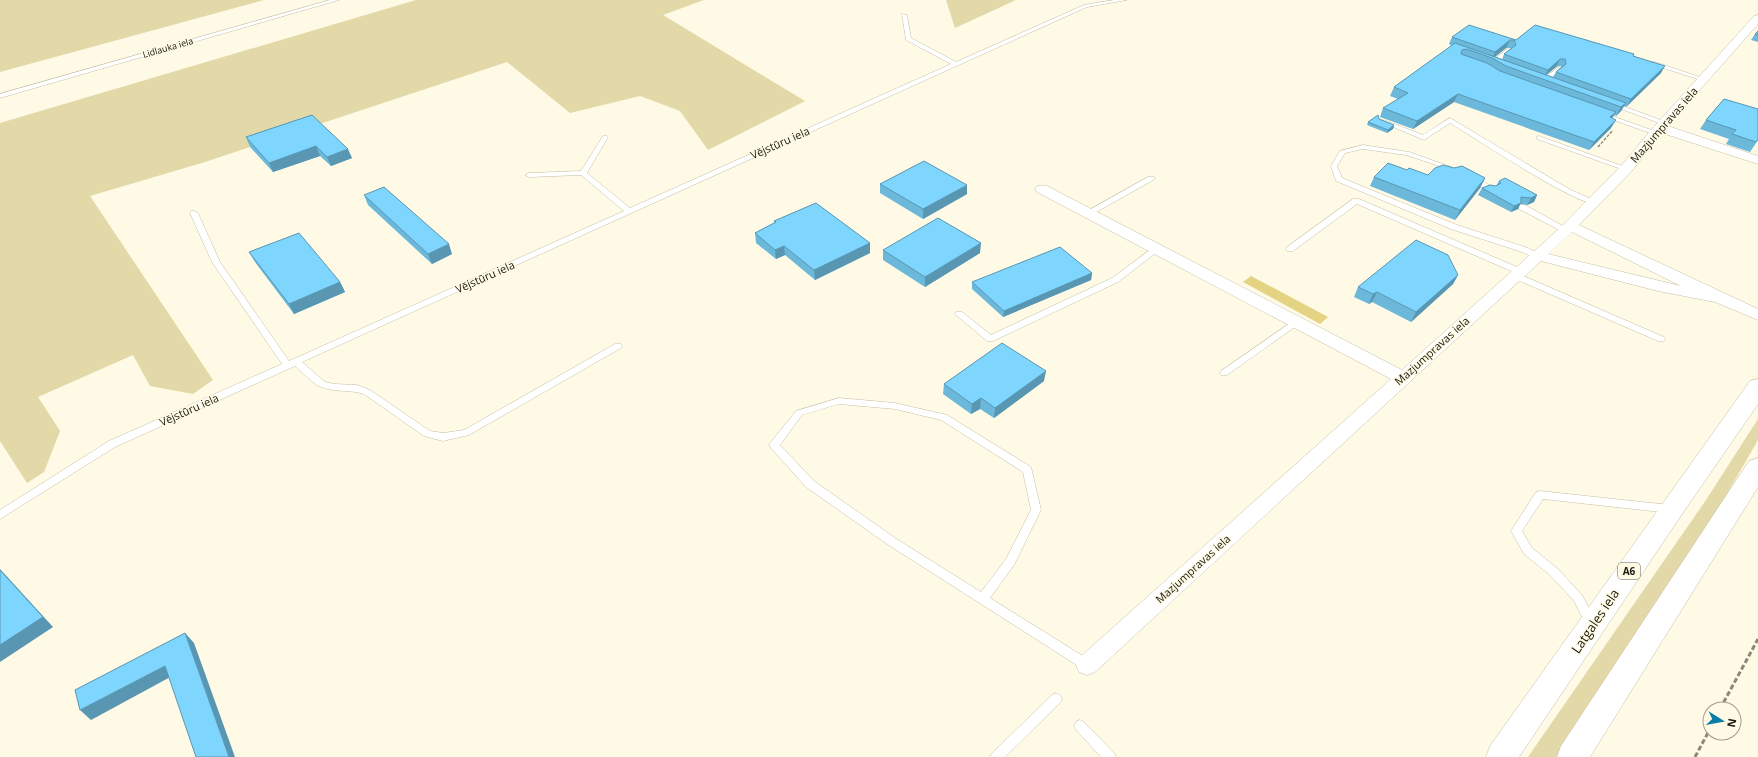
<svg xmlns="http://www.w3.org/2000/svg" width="1758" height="757" font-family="'Open Sans',sans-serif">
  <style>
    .green { fill: #e3d8a7 }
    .water { fill: #e5d384 }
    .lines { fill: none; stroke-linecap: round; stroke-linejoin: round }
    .service-casing { stroke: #c5bfa6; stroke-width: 1 }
    .minor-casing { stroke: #c5bfa6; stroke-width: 1 }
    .trunk-casing { stroke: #c5bfa6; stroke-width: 1 }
    .path-far1 { stroke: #8c8979; stroke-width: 1.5; stroke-dasharray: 3 1.5; stroke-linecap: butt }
    .path { stroke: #8c8979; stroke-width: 3; stroke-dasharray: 5 2.5; stroke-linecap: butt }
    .service { fill: #fff; fill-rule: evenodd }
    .minor { fill: #fff; fill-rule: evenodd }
    .trunk { fill: #fff; fill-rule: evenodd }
    .wall { fill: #6cb8da; fill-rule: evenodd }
    .shaded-wall { fill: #5896b2 }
    .building { fill: #7ed6fe; stroke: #5896b2 }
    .labels { text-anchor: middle; stroke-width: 3; stroke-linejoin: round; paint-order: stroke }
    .far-street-label { font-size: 9px; fill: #1b190f; stroke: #fefae5 }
    .shield { fill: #fefae5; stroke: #5f5c4f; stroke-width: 1 }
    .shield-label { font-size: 10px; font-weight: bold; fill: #1b190f }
    .street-label { font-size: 11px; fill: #1b190f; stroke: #fefae5 }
    .near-street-label { font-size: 13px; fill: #1b190f; stroke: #fefae5 }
  </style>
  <rect width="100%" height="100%" fill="#fefae5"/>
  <g class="green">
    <path d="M0,0h264l-264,72z"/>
    <path d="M416,0h288l-41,15 142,86 -97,49 -28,-39 -40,-15 -70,17 -63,-51 -302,100 -115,34 123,184 -20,14 -43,-8 -17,-31 -95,42 22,34 -16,41 -17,11 -27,-42v-318z"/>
    <path d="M946,0h70l-61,28z"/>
    <path d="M1758,419v21l-53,92 -147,225h-30l178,-257z"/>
  </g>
  <path class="water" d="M1251,276l77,41 -8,7 -77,-42z"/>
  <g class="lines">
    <g class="service-casing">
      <g id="service">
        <path d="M330,0h9l-339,98v-4z"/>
        <path d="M1114,0h13l-40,7 -785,355 23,20 9,2 23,1 13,5 60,41 13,2 21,-3 151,-86h6l1,2 -1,2 -152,87 -26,6 -19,-5 -60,-42c-14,-5 -31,-1 -45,-8 -8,-4 -17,-14 -24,-20l-180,81 -115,72v-9l109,-69 173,-77 -70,-102 -22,-49 1,-2h3l4,2 22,49 69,99 335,-150 -43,-36 -52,2 -4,-2 4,-2 52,-2 22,-35h4l1,1 -21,36 43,35 321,-144 -45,-24 -4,-26 5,1 4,23 45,24 128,-57z"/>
        <path d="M1507,49l5,1 -17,14h-4v-2z"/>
        <path d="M1651,62h4l51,17 -5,1 -50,-16z"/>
        <path d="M1557,68l5,1 -15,13h-4v-2z"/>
        <path d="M1612,102l54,20 1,1 -5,1 -52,-19 -1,-1z"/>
        <path d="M1601,112l56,20 1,1 -1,1h-4l-54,-19v-2z"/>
        <path d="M1450,118l119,71 29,13 -1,2c-19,3 -125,-68 -147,-81l-26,17 -45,-19 5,-1 39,15z"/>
        <path d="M1539,136l89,32 2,1 -4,2 -2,-1 -87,-31v-2z"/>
        <path d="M1363,145l46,7 48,17 -4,2 -2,-1 -45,-15 -43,-6 -18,4 -8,13 5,12 115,47 71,23 14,8 -1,2h-6l-13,-6 -71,-23 -115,-48 -5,-15 9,-15z"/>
        <path d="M1148,177h6l1,2 -64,36h-6l-1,-2z"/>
        <path d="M1469,177h6l21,12 -4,2h-3l-20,-10z"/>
        <path d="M1353,199h6l165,71 1,2 -1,2h-6l-161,-70 -64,47h-6l-1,-2 1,-2z"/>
        <path d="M1519,205h6l45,25 -1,2h-6l-44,-23z"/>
        <path d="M1154,247h3l4,2 -43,33 -125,59h-6l-32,-27 1,-2h6l29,23 121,-57z"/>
        <path d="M1513,274h6l145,63 1,2 -1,2h-6l-145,-63 -1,-2z"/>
        <path d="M1296,319l3,1 1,2 -1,2 -72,51h-6l-1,-2 1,-2z"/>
        <path d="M839,398l56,5 52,12 84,52 10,43 -27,55 -24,33 101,63 2,4 -2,4 -4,1 -4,-1 -196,-125 -81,-57 -35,-39 -2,-3 2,-3 25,-31zM839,404l56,5 46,11 82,52 8,38 -25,49 -25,33 -86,-54 -81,-57 -34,-36 22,-30z"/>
        <path d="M1540,491l130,14 4,1 1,3 -1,3 -4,1 -127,-14 -21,32 10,17 26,21 24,26 15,28 -2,4 -4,1 -4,-1 -13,-26 -24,-26 -26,-21 -13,-23 25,-39z"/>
        <path d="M1056,693l4,2 2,4 -2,4 -55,54h-15l2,-4 60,-58z"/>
        <path d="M1080,720l4,2 30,31 2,4h-15l-25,-27 -2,-4 2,-4z"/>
      </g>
    </g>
    <g class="minor-casing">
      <path id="minor" d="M1758,15v9l-90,102 90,30v8l-96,-31 -31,39 -52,53 179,84v11l-43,-18 -57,-11 -117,-30 -446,411 -8,3 -8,-3 -3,-7 3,-7 312,-279 -354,-187 -2,-3 2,-3h10l355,184 159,-143 60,-61 30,-36 103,-114zM1572,232l109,54 -133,-32z"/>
    </g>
    <g class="trunk-casing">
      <g id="trunk">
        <path d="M1758,379v25l-78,113 -161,240h-33l4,-11 260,-365z"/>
        <path d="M1758,458v29l-168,270h-33l4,-11 188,-285z"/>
      </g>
    </g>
    <path class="path-far1" d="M1598,147l15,-17"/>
    <g class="path">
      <path d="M1720,709l38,-70"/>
      <path d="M1695,757l15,-28"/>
    </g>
    <use href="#service" class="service"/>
    <use href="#minor" class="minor"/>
    <use href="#trunk" class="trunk"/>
  </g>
  <g class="wall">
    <path d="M1758,31v11l-7,-2 4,-6z"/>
    <path d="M1452,37l64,3 117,16 28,17 -35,34 -2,-1 -3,5 -5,5 -2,-1 -2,3 -1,10 -22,22 -135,-48 -41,27 -33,-12 3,-9 15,-9 -8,-3 4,-9 58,-41 -3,-2zM1506,48h5l-7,6 -2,6 -7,-3zM1561,66v1l-5,5 -3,5 -7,-2 10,-8z"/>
    <path d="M1724,99l34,41 -8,12 -24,-8 3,-5 -29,-10 6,-9z"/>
    <path d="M312,115l40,43 -21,8 -11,-10 -47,16 -23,-25 -4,-10z"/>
    <path d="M1379,119l15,6 -1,4 -6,4 -20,-8 1,-3z"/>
    <path d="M1428,175l57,3 -5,10 -25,32 -85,-34 4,-9z"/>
    <path d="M1499,181l38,14 -3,7 -7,3 -7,-1 -2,5 -7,3 -33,-17 4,-7 14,-2z"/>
    <path d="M880,184l87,10 -44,25 -43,-26z"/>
    <path d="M364,195l88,59 -20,10 -64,-59z"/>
    <path d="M774,221l96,22v10l-55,27 -30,-25 -9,4 -20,-16 -1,-10 19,-10z"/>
    <path d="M883,250l97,3 -55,34 -42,-27z"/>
    <path d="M249,252l91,30 5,10 -51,22 -39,-52z"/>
    <path d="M1092,273l-1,7 -88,37 -31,-28v-7z"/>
    <path d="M1458,275l-5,9 -42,38 -39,-20 -3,2 -15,-7 4,-10z"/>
    <path d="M1044,381l-50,37 -14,-9 -9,5 -28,-20 1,-10z"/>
  </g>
  <g class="shaded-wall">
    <path d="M1510,40l-4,8 -14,11 3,-7z"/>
    <path d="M1560,59l-4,8 -12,10 4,-7z"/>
    <path d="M1665,66l-4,7 -35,34 5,-8z"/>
    <path d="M1458,94l-4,8 -41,27 4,-8z"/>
    <path d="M1626,103l-5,8 -5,5 5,-9z"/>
    <path d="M1616,112l-5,8 -1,-3z"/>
    <path d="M1616,120l-5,8 -22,22 5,-8z"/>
    <path d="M1394,125l-1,4 -6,4 1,-3z"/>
    <path d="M316,146l4,10 -47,16 -4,-9z"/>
    <path d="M348,149l4,9 -21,8 -4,-9z"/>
    <path d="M1485,178l-5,10 -25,32 5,-10z"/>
    <path d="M967,185v9l-44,25v-10z"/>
    <path d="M1537,195l-3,7 -7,3 4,-7z"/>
    <path d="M1521,203l-3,6 -7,3 3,-6z"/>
    <path d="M870,243v10l-55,27 -1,-10z"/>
    <path d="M981,243l-1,10 -55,34v-10z"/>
    <path d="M449,244l3,10 -20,10 -4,-10z"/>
    <path d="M784,246l1,9 -9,4 -1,-9z"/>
    <path d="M1092,273l-1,7 -88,37 1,-6z"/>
    <path d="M1458,275l-5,9 -42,38 5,-10z"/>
    <path d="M340,282l5,10 -51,22 -5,-10z"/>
    <path d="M1377,292l-5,10 -3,2 4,-10z"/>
    <path d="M1046,371l-2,10 -50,37 1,-10z"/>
    <path d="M981,398l-1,11 -9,5 1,-10z"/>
    <path d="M0,569l53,58 -53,35z"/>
    <path d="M185,633l9,10 41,114h-6z"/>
    <path d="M165,666l9,9 -83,45 -11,-10z"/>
  </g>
  <g class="building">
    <path d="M1469,25l47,15 19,-15 99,29 -1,2 32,10 -34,33 -75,-27 10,-8 -1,-5h-5l-12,11 -44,-16 12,-9 -2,-5h-4l-15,12 -43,-15z"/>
    <path d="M1758,31v4l-3,-1z"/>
    <path d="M1455,43l171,60 -5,4 -115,-41 -14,-8 -25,-9 -5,1 -1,4 26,9 13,8 116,41 -6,5 6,3 -22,22 -136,-48 -41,27 -34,-13 25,-15 -14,-6z"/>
    <path d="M1724,99l34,10v31l-2,2 -24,-8 4,-4 -30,-10z"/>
    <path d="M312,115l36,34 -21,8 -11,-11 -47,17 -23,-26z"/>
    <path d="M1378,115l1,4 15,6 -6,5 -20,-8z"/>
    <path d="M924,161l43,24 -44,24 -43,-25z"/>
    <path d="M1388,163l19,7 2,-2 19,7 7,-7 8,-3 11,3 8,-2 23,12 -25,32 -86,-33z"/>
    <path d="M1505,178l32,17 -6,3 -10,-1v6l-7,3 -32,-18 8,-3 6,1 5,-3 -2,-2z"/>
    <path d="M384,187l65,57 -21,10 -64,-59z"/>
    <path d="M816,203l54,40 -56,27 -30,-24 -9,4 -20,-17 21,-11 -2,-1z"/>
    <path d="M938,218l43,25 -56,34 -42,-27z"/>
    <path d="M299,233l41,49 -51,22 -40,-52z"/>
    <path d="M1416,240l32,15 10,20 -42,37 -39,-20 -4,2 -15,-7z"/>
    <path d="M1060,247l32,26 -88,38 -32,-29z"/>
    <path d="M1002,343l44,28 -51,37 -14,-10 -9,6 -28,-20z"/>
    <path d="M0,570l43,47 -43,28z"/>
    <path d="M185,633l44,124h-33l-31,-91 -85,44 -5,-20z"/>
  </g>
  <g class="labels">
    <g class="far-street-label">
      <text transform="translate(168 48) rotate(-16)" y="3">Lidlauka iela</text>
    </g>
    <rect class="shield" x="1618" y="563" width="22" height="16" rx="3"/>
    <g class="shield-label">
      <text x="1629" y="575">A6</text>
    </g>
    <g class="street-label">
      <text transform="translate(1664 125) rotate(-49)" y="4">Mazjumpravas iela</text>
      <text transform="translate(780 143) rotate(-24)" y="4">Vējstūru iela</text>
      <text transform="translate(485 277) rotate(-24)" y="4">Vējstūru iela</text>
      <text transform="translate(1432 351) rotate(-42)" y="4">Mazjumpravas iela</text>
      <text transform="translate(189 410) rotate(-24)" y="4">Vējstūru iela</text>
      <text transform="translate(1193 569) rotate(-42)" y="4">Mazjumpravas iela</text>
    </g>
    <g class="near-street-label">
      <text transform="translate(1595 621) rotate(-56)" y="5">Latgales iela</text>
    </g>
  </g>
  <g transform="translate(1722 721) rotate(101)"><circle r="19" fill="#fefae5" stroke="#a3a08f"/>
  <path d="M0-3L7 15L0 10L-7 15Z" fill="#087da5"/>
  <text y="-6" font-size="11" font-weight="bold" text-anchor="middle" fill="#1b190f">N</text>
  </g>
</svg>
